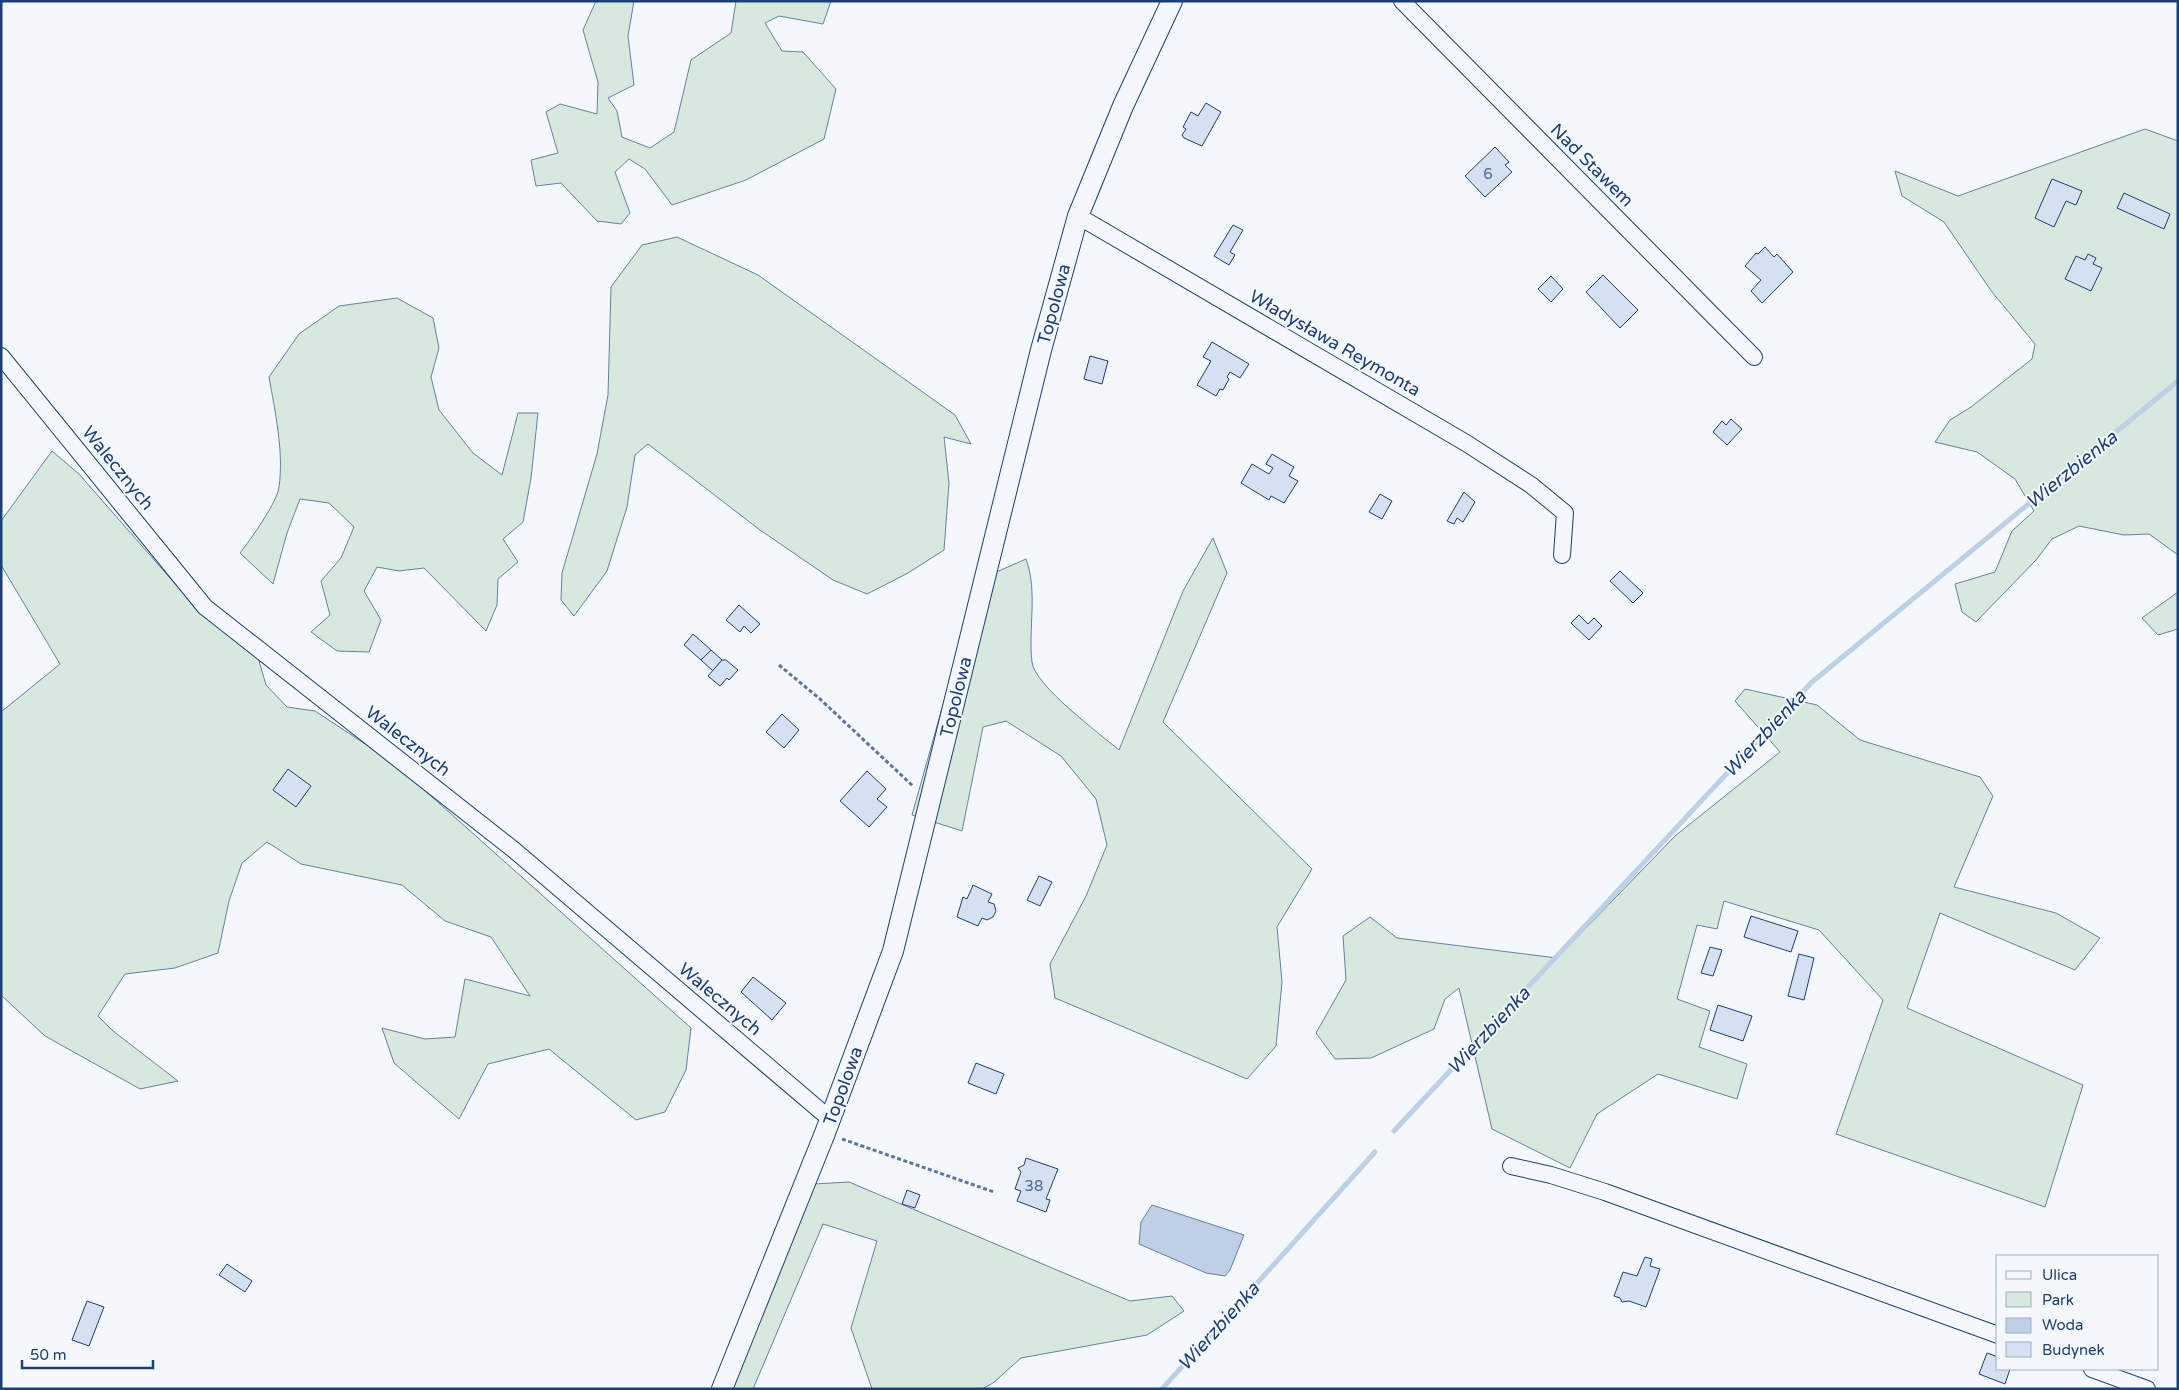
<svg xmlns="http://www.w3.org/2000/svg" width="2179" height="1390" font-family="'Varela Round',sans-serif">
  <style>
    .green { fill: #d7e8df; stroke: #687fa3 }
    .water { fill: #bed0e5; stroke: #687fa3 }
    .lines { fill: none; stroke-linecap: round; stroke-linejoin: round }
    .stream { stroke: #bed0e5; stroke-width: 5 }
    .building { fill: #d5e0f0; stroke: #1d3f73 }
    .minor-casing { stroke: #1d3f73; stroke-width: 18 }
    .tertiary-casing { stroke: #1d3f73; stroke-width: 22 }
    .path { stroke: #5e769c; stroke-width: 3; stroke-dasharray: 4 2.5; stroke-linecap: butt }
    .minor { stroke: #f4f7fb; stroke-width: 16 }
    .tertiary { stroke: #f4f7fb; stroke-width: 20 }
    .labels { text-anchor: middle; stroke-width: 4; stroke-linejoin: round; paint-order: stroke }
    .number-label { font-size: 15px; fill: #4b6792 }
    .street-label { font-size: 18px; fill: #1d3f73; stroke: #f4f7fb }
    .water-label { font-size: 19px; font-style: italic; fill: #1d3f73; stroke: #f4f7fb }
  </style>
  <rect width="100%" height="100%" fill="#f4f7fb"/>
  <g class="green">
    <path d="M596,1h38l-6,35 6,49 -26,13 9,13 5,26 28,11 24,-16 17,-72 40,-27 5,-32h95l-8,23 -44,-8 -14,7 17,28 21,1 33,37 -12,50 -78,41 -74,25 -27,-36 -16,-10 -14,13 15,41 -9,11 -24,-3 -36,-38 -25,3 -5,-26 27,-7 -12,-41 14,-8 37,10 1,-32 -15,-52z"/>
    <path d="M2145,129l33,12v414l-29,-21 -25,1 -45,-9 -27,13 -16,21 -60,62 -14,-10 -7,-28 40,-12 17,-41 22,-20 -19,-32 -38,-27 -42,-10 15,-22 21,-13 61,-48 3,-15 -43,-52 -48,-70 -42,-26 -7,-25 63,25z"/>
    <path d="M677,237l81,38 197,140 16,29 -27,-7 5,46 -5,67 -36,23 -41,21 -34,-14 -73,-50 -112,-86 -13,11 -8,52 -20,64 -33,45 -13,-16 1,-27 35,-119 11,-59 3,-108 31,-42z"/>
    <path d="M397,298l36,20 6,30 -8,29 8,33 34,43 29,22 16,-62h20l-7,65 -8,44 -20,17 15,23 -20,17 -1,26 -11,26 -62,-63 -25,3 -22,-4 -13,24 17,29 -12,32 -32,-1 -26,-19 19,-17 -9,-34 20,-23 13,-31 -25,-24 -29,-4 -13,34 -14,51 -33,-31c10,-13 37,-50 39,-66 5,-35 -4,-76 -10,-110l30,-43 40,-28z"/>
    <path d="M52,451l27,23 112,128 64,45 11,38 21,22 28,4 79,52 297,265 -5,42 -21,42 -29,8 -87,-71 -61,15 -29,55 -65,-56 -12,-35 43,11 30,-2 10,-58 65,17 -39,-59 -46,-16 -43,-36 -101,-21 -34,-22 -25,21 -13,38 -11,52 -43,15 -50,6 -27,42 15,15 65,50 -38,8 -95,-53 -44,-41v-283l59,-48 -59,-99v-44z"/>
    <path d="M1213,538l14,35 -64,149 149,147 -35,58 5,55 -6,64 -29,33 -192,-81 -5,-34 36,-68 21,-51 -11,-46 -35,-43 -55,-35 -23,6 -21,104 -50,-16 66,-235 48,-21c12,33 2,69 6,103 2,23 68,72 87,88l64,-159z"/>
    <path d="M2178,592v37l-20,6 -16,-17z"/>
    <path d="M1745,689l72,16 43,35 120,37 13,19 -39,91 102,26 44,25 -25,32 -135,-57 -33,95 176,77 -38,122 -209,-73 47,-134 -64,-70 -95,-29 -7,28 -20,-4 -20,74 33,12 -11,36 48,17 -10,35 -79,-25 -61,40 -27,54 -78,-39 -33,-141 -14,11 -11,30 -63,29 -36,1 -19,-26 30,-53 -3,-44 27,-19 27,21 160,20 118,-122 105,-84 -45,-51z"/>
    <path d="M849,1182l281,119 42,-5 12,15 -37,24 -126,23 -28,25 -11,6h-110l-21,-61 26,-87 -54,-17 -70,165h-24l85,-205z"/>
  </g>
  <path class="water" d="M1152,1205l92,30 -14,35 -5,6 -19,-3 -67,-29 2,-22z"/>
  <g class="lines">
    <g class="stream">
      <path d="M1394,1131l418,-449 366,-301"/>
      <path d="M1162,1389l213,-237"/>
    </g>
  </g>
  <g class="building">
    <path d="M1206,103l15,9 -19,34 -18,-8 -2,-3 4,-6 -3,-2 8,-15 7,4z"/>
    <path d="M1495,147l14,15 -4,3 7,7 -27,25 -20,-21z"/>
    <path d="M2052,179l30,12 -6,14 -10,-4 -12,26 -19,-9z"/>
    <path d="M2124,193l46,21 -6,15 -47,-21z"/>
    <path d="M1233,225l10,5 -13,22 5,3 -6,10 -15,-9z"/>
    <path d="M1765,247l9,10 3,-3 16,18 -31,31 -11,-12 10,-11 -16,-14 11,-13 2,1z"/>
    <path d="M2088,254l8,4 -3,6 9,4 -11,23 -26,-12 11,-23 9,4z"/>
    <path d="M1603,275l35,35 -18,18 -34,-36z"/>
    <path d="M1551,276l12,13 -12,13 -13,-13z"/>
    <path d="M1212,342l37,22 -9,14 -10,-6 -3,5 2,2 -6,11 -3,-1 -4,7 -19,-11 14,-24 -8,-4z"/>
    <path d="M1090,356l18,5 -6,23 -18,-5z"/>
    <path d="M1731,419l11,10 -15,16 -14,-13 9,-11 4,4z"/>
    <path d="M1272,454l22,13 -5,9 9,5 -14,22 -13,-7 -2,4 -28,-17 11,-19 17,10 4,-6 -7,-4z"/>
    <path d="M1464,492l11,10 -12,20 -6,-4 -3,6 -7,-3z"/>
    <path d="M1380,494l12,7 -10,18 -13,-7z"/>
    <path d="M1620,571l23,22 -10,10 -23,-22z"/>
    <path d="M739,605l21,19 -9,9 -7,-7 -4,6 -14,-12z"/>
    <path d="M1579,615l9,9 6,-6 8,8 -13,14 -18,-17z"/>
    <path d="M693,634l18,16 -10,10 -17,-15z"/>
    <path d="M711,650l11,10 -9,11 -12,-11z"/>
    <path d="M722,660h4l12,10 -9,10 -2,-2 -7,8 -12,-10z"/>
    <path d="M782,714l17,16 -15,18 -18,-16z"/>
    <path d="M288,769l23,17 -15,21 -23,-17z"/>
    <path d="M867,771l19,18 -9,10 10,8 -18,20 -29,-26z"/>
    <path d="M1039,876l13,6 -12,24 -13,-6z"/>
    <path d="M973,885l19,9 -4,8 6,2 2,7 -3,6 -6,3 -5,-2 -4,8 -21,-9 6,-20 4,2z"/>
    <path d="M1751,916l47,15 -7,21 -47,-15z"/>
    <path d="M1710,947l12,3 -9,26 -12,-3z"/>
    <path d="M1799,954l15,4 -10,42 -16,-4z"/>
    <path d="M753,977l33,26 -14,17 -31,-28z"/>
    <path d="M1718,1005l34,11 -9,25 -33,-11z"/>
    <path d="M976,1063l28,11 -8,20 -28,-11z"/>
    <path d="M1026,1158l32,11 -12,30 4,1 -4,12 -29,-11 4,-10 -6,-2 6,-17 -3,-4 6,-3z"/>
    <path d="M907,1190l13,5 -5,13 -13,-4z"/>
    <path d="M1645,1257l7,2 -2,7 10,3 -14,38 -17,-6 -7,1 -2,-4 -6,-2 9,-24 14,4z"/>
    <path d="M227,1264l25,17 -7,11 -26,-17z"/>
    <path d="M87,1301l17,6 -15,39 -17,-6z"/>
    <path d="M1987,1353l11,4v12h12l-5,15 -26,-10z"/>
  </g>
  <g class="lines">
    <g class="minor-casing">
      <g id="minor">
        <path d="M1402,1l352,356"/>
        <path d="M1078,216l388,227 65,42 34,28 -3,42"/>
        <path d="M1,356l204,251 309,243 316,269"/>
        <path d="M1511,1166l40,9 54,17 393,143"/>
        <path d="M2092,1369l55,20"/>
      </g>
    </g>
    <g class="tertiary-casing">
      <path id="tertiary" d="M722,1389l103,-256 68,-182 148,-601 37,-134 45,-110 49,-105"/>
    </g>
    <g class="path">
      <path d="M779,665l41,34 94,88"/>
      <path d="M842,1139l152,53"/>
    </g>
    <use href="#minor" class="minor"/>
    <use href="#tertiary" class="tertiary"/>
  </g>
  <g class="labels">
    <g class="number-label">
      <text x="1488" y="179">6</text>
      <text x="1034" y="1191">38</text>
    </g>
    <g class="street-label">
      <text transform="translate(1592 165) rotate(45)" y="6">Nad Stawem</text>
      <text transform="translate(1054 304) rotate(-75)" y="6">Topolowa</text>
      <text transform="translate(1335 343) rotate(30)" y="6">Władysława Reymonta</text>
      <text transform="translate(118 468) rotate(51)" y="6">Walecznych</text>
      <text transform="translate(956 697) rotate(-76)" y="6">Topolowa</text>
      <text transform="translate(408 741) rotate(38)" y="6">Walecznych</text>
      <text transform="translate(720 999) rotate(40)" y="6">Walecznych</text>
      <text transform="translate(843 1086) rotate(-70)" y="6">Topolowa</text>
    </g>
    <g class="water-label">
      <text transform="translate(2071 469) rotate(-39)" y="7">Wierzbienka</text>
      <text transform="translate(1764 733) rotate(-47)" y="7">Wierzbienka</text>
      <text transform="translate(1488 1030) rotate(-47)" y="7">Wierzbienka</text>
      <text transform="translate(1218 1326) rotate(-48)" y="7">Wierzbienka</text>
    </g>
  </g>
  <rect width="2179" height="1390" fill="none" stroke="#1d3f73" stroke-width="5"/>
  <rect x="1996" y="1255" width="162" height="115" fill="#f4f7fb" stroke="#9eadc5"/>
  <rect x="2006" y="1271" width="25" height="8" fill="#f4f7fb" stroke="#9eadc5"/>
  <text x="2042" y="1280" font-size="15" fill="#1d3f73">Ulica</text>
  <rect x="2006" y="1292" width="25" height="15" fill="#d7e8df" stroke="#9eadc5"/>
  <text x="2042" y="1305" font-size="15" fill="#1d3f73">Park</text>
  <rect x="2006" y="1318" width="25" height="15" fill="#bed0e5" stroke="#9eadc5"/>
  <text x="2042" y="1330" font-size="15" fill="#1d3f73">Woda</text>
  <rect x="2006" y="1342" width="25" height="15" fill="#d5e0f0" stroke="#9eadc5"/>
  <text x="2042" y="1355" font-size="15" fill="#1d3f73">Budynek</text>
  <path d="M22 1360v8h131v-8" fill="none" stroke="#1d3f73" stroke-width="2.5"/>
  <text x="30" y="1360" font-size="15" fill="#1d3f73" stroke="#f4f7fb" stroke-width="4" paint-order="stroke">50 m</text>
</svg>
